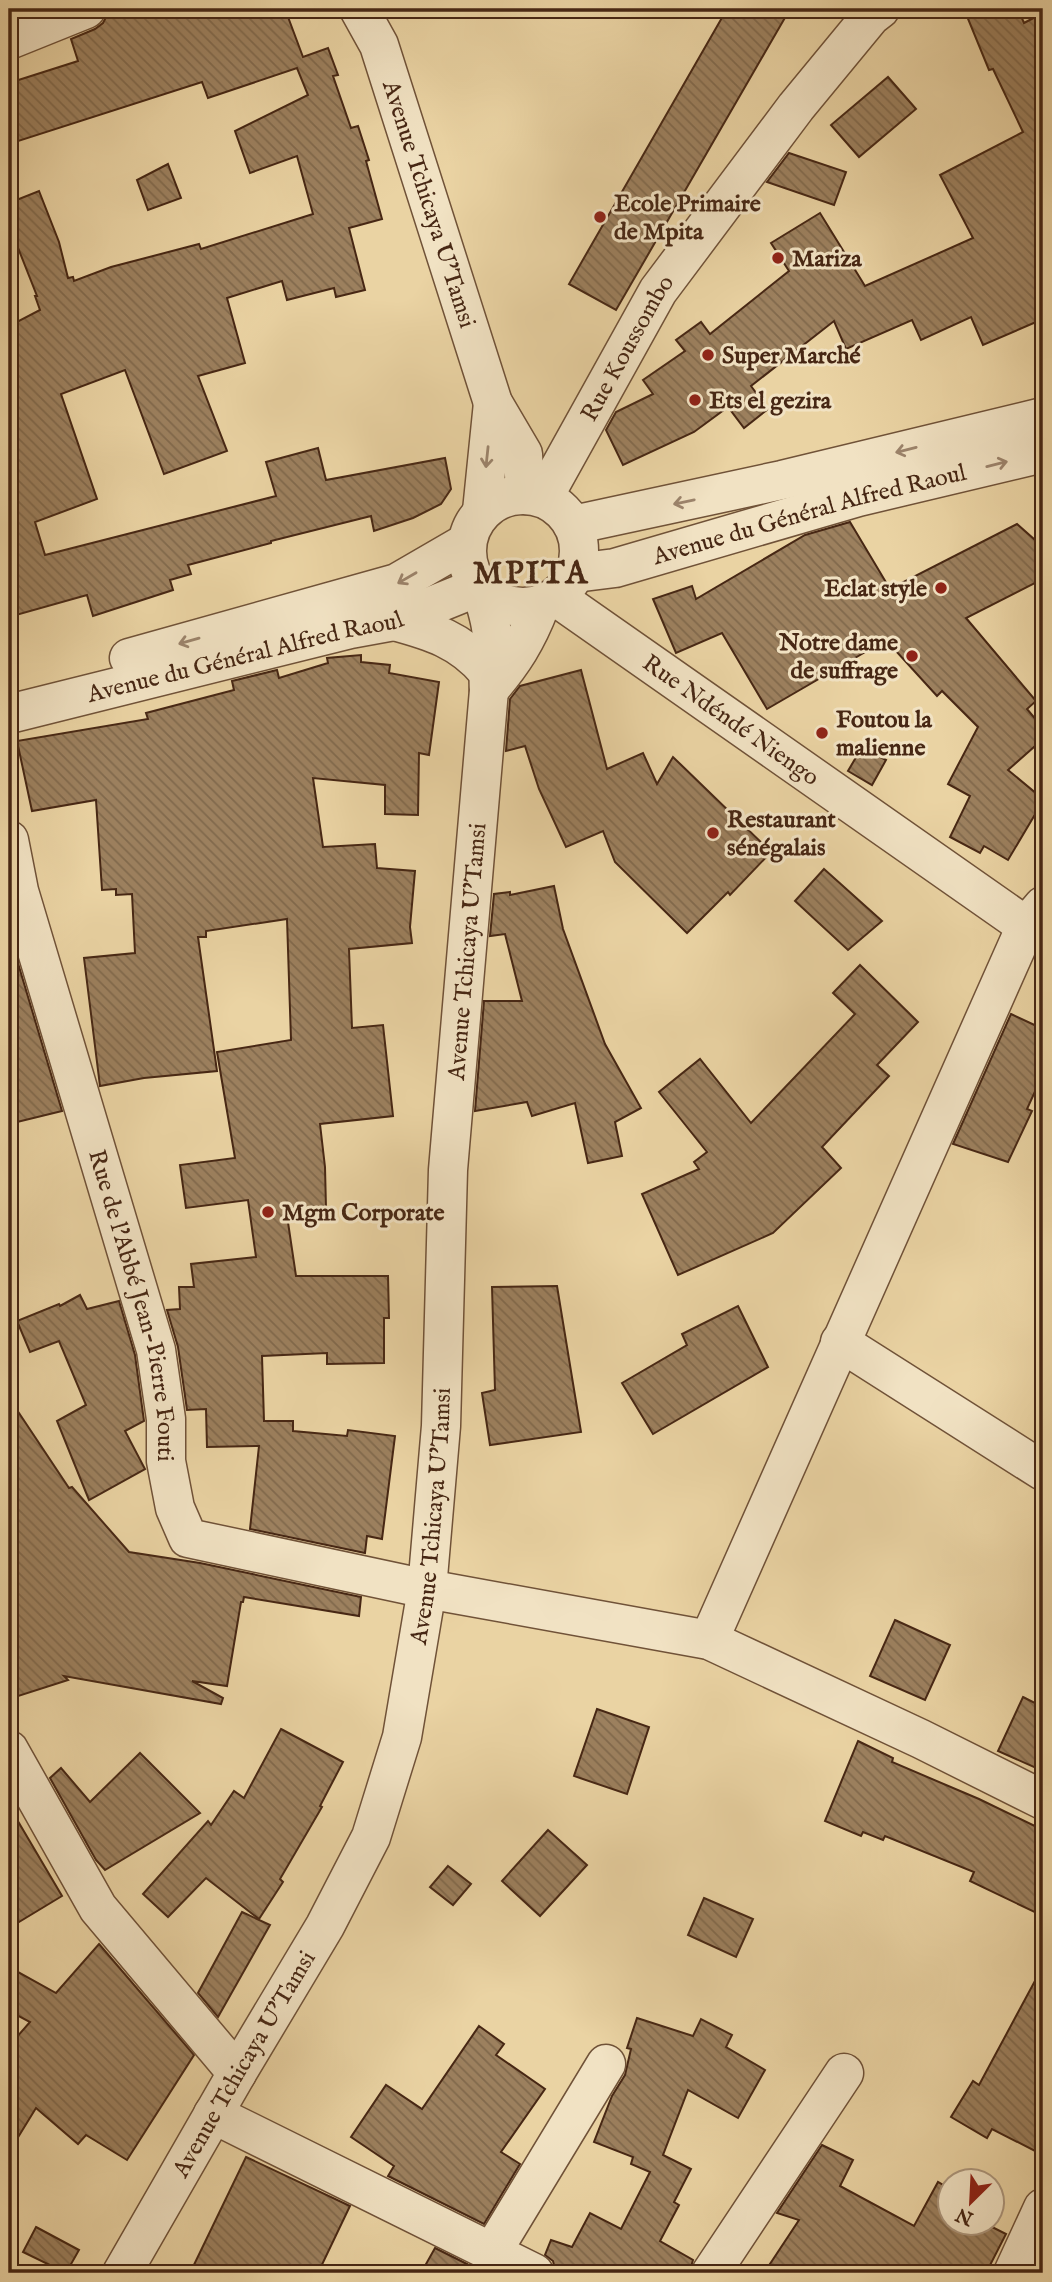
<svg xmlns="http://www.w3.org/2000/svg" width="1052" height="2282" font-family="'IM FELL English',serif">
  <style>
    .building { fill: url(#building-back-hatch); stroke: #472714; stroke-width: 2 }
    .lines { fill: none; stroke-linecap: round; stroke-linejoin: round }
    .minor-casing { stroke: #705238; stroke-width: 41 }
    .tertiary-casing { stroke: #705238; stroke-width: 41 }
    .minor { stroke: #f1e2c3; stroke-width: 38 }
    .tertiary { stroke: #f1e2c3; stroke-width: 38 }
    .oneway { stroke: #9c846c }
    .poi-dot { fill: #8f2418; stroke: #f1e2c3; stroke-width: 2.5 }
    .labels { text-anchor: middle; stroke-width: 6; stroke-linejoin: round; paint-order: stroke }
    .poi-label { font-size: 24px; font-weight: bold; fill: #472714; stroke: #f1e2c3; text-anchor: start }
    .street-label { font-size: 24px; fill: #472714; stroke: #f1e2c3 }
    .district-label { font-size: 32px; font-weight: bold; letter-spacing: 2px; fill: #472714; stroke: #f1e2c3 }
  </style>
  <defs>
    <pattern id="building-back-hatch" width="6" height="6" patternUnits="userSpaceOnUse" patternTransform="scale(1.75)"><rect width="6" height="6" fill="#9c805e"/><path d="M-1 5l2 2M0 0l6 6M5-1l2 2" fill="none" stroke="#81694c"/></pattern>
  </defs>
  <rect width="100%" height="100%" fill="#ead3a3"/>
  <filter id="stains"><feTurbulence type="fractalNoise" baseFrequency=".00286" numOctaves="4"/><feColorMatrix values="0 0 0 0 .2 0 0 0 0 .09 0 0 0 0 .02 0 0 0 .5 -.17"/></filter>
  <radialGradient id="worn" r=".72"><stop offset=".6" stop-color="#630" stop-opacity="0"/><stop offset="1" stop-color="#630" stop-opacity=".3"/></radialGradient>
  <g class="building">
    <path d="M129,9h156l18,48 25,-9 10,27 -5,1 18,52 7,-2 11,34 -3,1 16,58 -33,9 16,62 -29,7 -2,-9 -47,12 -5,-19 -55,17 18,65 -47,13 29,75 -63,23 -39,-104 -64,24 36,105 -62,23 10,33 231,-59 -10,-34 52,-14 8,32 119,-22 6,31 -10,15 -28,14 -39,13 -3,-15 -100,25v2l-83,22 3,9 -21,6 3,10 -80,26 -6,-21 -78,22v-291l31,-16 -5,-14h2l-28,-71v-22l30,-12 20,51 9,36 5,-1 1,4 37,-14 88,-23 2,5 112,-35 -16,-58 -47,17 -15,-42 73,-36 -11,-27 -89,30 -6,-16 -193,62v-61l69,-22 -7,-22 24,-10 8,-6 3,-6z"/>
    <path d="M727,9h63l-174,301 -47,-26z"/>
    <path d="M964,9h54l6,14 19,-10v306l-60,26 -12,-28 -50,23 -9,-20 -66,29 -12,-28 -83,65 17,23 -24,19 -16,-21 -34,25 -71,33 -17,-35 10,-18 37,-18 -10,-14 42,-29 -9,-11 25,-18 9,12 79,-63 -18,-28 49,-30 45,73 108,-48 -33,-63 83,-43 -30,-63 -4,1z"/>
    <path d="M888,77l28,32 -57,48 -28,-32z"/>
    <path d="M789,153l57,19 -12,33 -67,-23z"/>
    <path d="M168,164l13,34 -33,12 -11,-30z"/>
    <path d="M850,522l40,67 127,-65 26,23v32l-77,39 70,83 -9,8 16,19v11l-35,31 35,29v2l-35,59 -24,-14 -4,7 -30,-16 20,-41 -22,-12 30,-57 -36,-36 -5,5 -51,-56 -119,69 -45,-76 -46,20 -23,-54 39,-13 4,13 109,-64z"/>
    <path d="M361,655v7l29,3 -1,8 50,9 -10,73 -10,-2 -1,62 -33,-1v-29l-72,-7 10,69 52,-3 2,24 38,3 -5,56 2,16 -63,6 3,79 31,-3 10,91 -73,8 5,43 1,41 -40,1 10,67h92l1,42h-5v45l-57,1v-11l-65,3 2,65h29v10l54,5 1,-6 47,6 -13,103 -15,-3 -2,17 -115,-24 9,-83 -52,1 -1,-38 -19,1 -9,-63 -11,-37 13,-1 -1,-22h15l-3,-23 65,-7 -8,-57 -62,8 -6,-43 55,-7 -18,-106 74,-12 -4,-121 -81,12v6h-8l19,134 -73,7 -44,8 -16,-128 51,-5 -3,-59 -16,1v-6l-14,1 -6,-90 -64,11 -15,-70 131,-22 -2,-6 88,-23 -2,-9 45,-11 2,8 49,-15 -1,-5z"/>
    <path d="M581,670l26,99 36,-16 14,31 16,-27 98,95 -41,43 -2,-3 -41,41 -72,-71 -12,-31 -37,16 -27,-58 -14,-43 -19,5 4,-52 10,-13z"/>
    <path d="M862,747l24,13 -14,25 -24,-14z"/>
    <path d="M824,869l58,52 -34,29 -53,-49z"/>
    <path d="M554,886l9,43 42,115 36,64 -26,14 7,34 -34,7 -13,-60 -43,13 -5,-14 -52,9 9,-110h38l-17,-67 -15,2 4,-42 16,-2v3z"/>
    <path d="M9,933l53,178 -53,13z"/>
    <path d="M860,965l58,57 -41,43 12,11 -67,71 19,21 -68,65 -95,42 -36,-81 57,-25 -5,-7 13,-10 -48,-60 41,-33 51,64 104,-109 -22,-21z"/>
    <path d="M1011,1014l32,15v45l-16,35 5,2 -24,51 -55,-18z"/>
    <path d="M557,1286l24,146 -91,13 -8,-52 13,-3 -3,-103z"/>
    <path d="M80,1295l7,14 32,-8 16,54 9,66 -19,10 20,38 -56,31 -32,-79 29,-16 -27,-64 -29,11 -13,-31 42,-17 1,2z"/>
    <path d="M738,1306l30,61 -115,67 -31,-51 65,-38 -5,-11z"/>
    <path d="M9,1398l60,90 3,-1 57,65 71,11 161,34 -2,19 -115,-19 -1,5h-2l-14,84 -35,-5 31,17 -2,6 -157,-28 4,4 -59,19z"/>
    <path d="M895,1620l55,25 -25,55 -55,-24z"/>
    <path d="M1023,1697l20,10v64l-45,-20z"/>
    <path d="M597,1709l52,18 -22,67 -53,-18z"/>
    <path d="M281,1729l62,33 -23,44 2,1 -42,72 3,3 -24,37 -53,-41 -38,39 -25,-23 65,-73 3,4 23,-34 10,7z"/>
    <path d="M858,1741l35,17 -1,4 87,37 64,31v86l-73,-35 4,-9 -89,-36 -2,4 -20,-8 -2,4 -36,-15z"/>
    <path d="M140,1753l60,60 -95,57 -9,-10 -46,-82 11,-10 29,34z"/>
    <path d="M9,1806l53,90 -53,32z"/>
    <path d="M548,1830l39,35 -47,51 -38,-35z"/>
    <path d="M448,1866l23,18 -18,21 -23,-18z"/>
    <path d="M704,1898l49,21 -17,38 -48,-22z"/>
    <path d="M242,1912l28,13 -52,92 -20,-24z"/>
    <path d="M99,1944l95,111 -67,105 -41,-25 -8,9 -42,-36 -27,44v-106l21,-24 -21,-11v-44l47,26z"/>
    <path d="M1043,1966v189l-51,-26 -5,9 -36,-21 22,-36 6,4z"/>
    <path d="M637,2018l56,18 8,-17 31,16 -6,12 39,23 -27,48 -50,-28 -25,65 28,14 -17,33 5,3 -19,36 33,19 -4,13h-133l-3,-12 -8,-6 6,-15 21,7 18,-34 31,16 29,-57 -19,-8 2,-7 -39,-15 18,-46 13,-21 6,-26 -4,-1z"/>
    <path d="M479,2026l25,18 -8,11 49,34 -44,63 19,12 -36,60 -96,-48 6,-10 -43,-29 35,-52 36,24z"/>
    <path d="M822,2145l31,15 -13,26 74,40 24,-44 12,7v33h39l-1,3 18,9 -20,39h-222l35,-53 -22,-7z"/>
    <path d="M246,2157l104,49 -32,67h-128z"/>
    <path d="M36,2227l43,23 -13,23 -43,-21z"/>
    <path d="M435,2248l32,16 -5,9h-41z"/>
  </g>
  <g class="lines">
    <g class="minor-casing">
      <g id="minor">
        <path d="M9,40l77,-31"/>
        <path id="s1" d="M543,498l115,-207 138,-184 75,-91 9,-7"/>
        <path id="s2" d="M556,597l487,341"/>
        <path id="s3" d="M9,840l10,51 137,459 10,69v42l9,47 13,30 239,51 282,51 212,99 122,61"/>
        <path d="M840,1342l203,129"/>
        <path d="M709,1640l317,-714 17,-20"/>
        <path d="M9,1750l89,158 139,165"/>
        <path d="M213,2114l321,159"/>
        <path d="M492,2252l114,-188"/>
        <path d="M711,2273l133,-200"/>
        <path d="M1013,2273l30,-65"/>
      </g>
    </g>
    <g class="tertiary-casing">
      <g id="tertiary">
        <path id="s4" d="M359,9l20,36 114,358 30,51 2,41"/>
        <circle cx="523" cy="551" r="56"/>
        <path d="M482,511l11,-108"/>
        <path d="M573,525l209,-45 261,-63"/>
        <path id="s5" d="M575,573l40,-5 243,-71 185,-44"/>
        <path d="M394,621c37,10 67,19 93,50"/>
        <path d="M129,658l268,-75 69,-40"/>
        <path d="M489,690c24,-28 38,-50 51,-84"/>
        <path id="s6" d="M9,714l341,-85 44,-8 84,-34"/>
        <path id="s7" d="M122,2273l115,-200 88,-147 46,-89 31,-100 25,-148 14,-163 7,-256 41,-480c-2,-18 3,-33 3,-51 0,-17 -6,-33 -11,-49"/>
      </g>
    </g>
    <use href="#minor" class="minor"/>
    <use href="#tertiary" class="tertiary"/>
  </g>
  <defs><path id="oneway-shaft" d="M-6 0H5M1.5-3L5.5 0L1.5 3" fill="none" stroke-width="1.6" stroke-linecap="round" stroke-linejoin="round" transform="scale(1.75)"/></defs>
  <g class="oneway">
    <use href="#oneway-shaft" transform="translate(906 450) rotate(166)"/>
    <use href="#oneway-shaft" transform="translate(487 457) rotate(96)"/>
    <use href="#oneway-shaft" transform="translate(997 464) rotate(-14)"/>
    <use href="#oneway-shaft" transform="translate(684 502) rotate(168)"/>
    <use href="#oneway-shaft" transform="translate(407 578) rotate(150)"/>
    <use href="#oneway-shaft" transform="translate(189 641) rotate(164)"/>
  </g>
  <g class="poi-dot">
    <circle cx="600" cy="217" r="7"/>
    <circle cx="778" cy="258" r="7"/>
    <circle cx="708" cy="355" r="7"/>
    <circle cx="695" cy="400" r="7"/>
    <circle cx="941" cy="588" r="7"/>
    <circle cx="912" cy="656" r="7"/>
    <circle cx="822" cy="733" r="7"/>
    <circle cx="713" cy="833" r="7"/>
    <circle cx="268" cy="1212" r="7"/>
  </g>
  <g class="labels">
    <g class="poi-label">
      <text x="614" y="211">Ecole Primaire<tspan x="614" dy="28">de Mpita</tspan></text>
      <text x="792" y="266">Mariza</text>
      <text x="722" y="363">Super Marché</text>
      <text x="709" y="408">Ets el gezira</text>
      <text x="927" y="596" text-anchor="end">Eclat style</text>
      <text x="898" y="650" text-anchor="end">Notre dame<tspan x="898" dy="28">de suffrage</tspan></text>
      <text x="836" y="727">Foutou la<tspan x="836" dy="28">malienne</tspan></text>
      <text x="727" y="827">Restaurant<tspan x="727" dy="28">sénégalais</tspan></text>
      <text x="282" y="1220">Mgm Corporate</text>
    </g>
    <g class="street-label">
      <text dy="8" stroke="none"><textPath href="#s4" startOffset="208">Avenue Tchicaya U'Tamsi</textPath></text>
      <text dy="8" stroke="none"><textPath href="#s1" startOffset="172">Rue Koussombo</textPath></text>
      <text dy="8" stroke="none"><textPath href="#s5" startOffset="242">Avenue du Général Alfred Raoul</textPath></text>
      <text dy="8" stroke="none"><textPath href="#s6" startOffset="243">Avenue du Général Alfred Raoul</textPath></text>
      <text dy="8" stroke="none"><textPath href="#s2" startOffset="214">Rue Ndéndé Niengo</textPath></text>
      <text dy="8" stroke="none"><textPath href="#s7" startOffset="1396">Avenue Tchicaya U'Tamsi</textPath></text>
      <text dy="8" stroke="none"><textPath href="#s3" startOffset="483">Rue de l'Abbé Jean-Pierre Fouti</textPath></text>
      <text dy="8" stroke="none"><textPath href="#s7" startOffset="830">Avenue Tchicaya U'Tamsi</textPath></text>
      <text dy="8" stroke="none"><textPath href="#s7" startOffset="242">Avenue Tchicaya U'Tamsi</textPath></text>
    </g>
    <g class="district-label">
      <text x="531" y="583">MPITA</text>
    </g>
  </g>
  <rect width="1052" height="2282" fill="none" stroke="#ead3a3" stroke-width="35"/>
  <rect x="10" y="10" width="1031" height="2261" fill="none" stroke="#472714" stroke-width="3.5"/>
  <rect x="18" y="18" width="1017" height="2247" fill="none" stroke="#472714" stroke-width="2"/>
  <g transform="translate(971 2202) rotate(204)"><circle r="33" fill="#f1e2c3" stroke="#ad977d" stroke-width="2"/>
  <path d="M0-5L12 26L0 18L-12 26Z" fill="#8f2418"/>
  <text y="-10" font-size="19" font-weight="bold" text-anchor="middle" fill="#472714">N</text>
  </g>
  <rect width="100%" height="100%" filter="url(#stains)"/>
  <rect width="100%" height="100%" fill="url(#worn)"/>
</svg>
